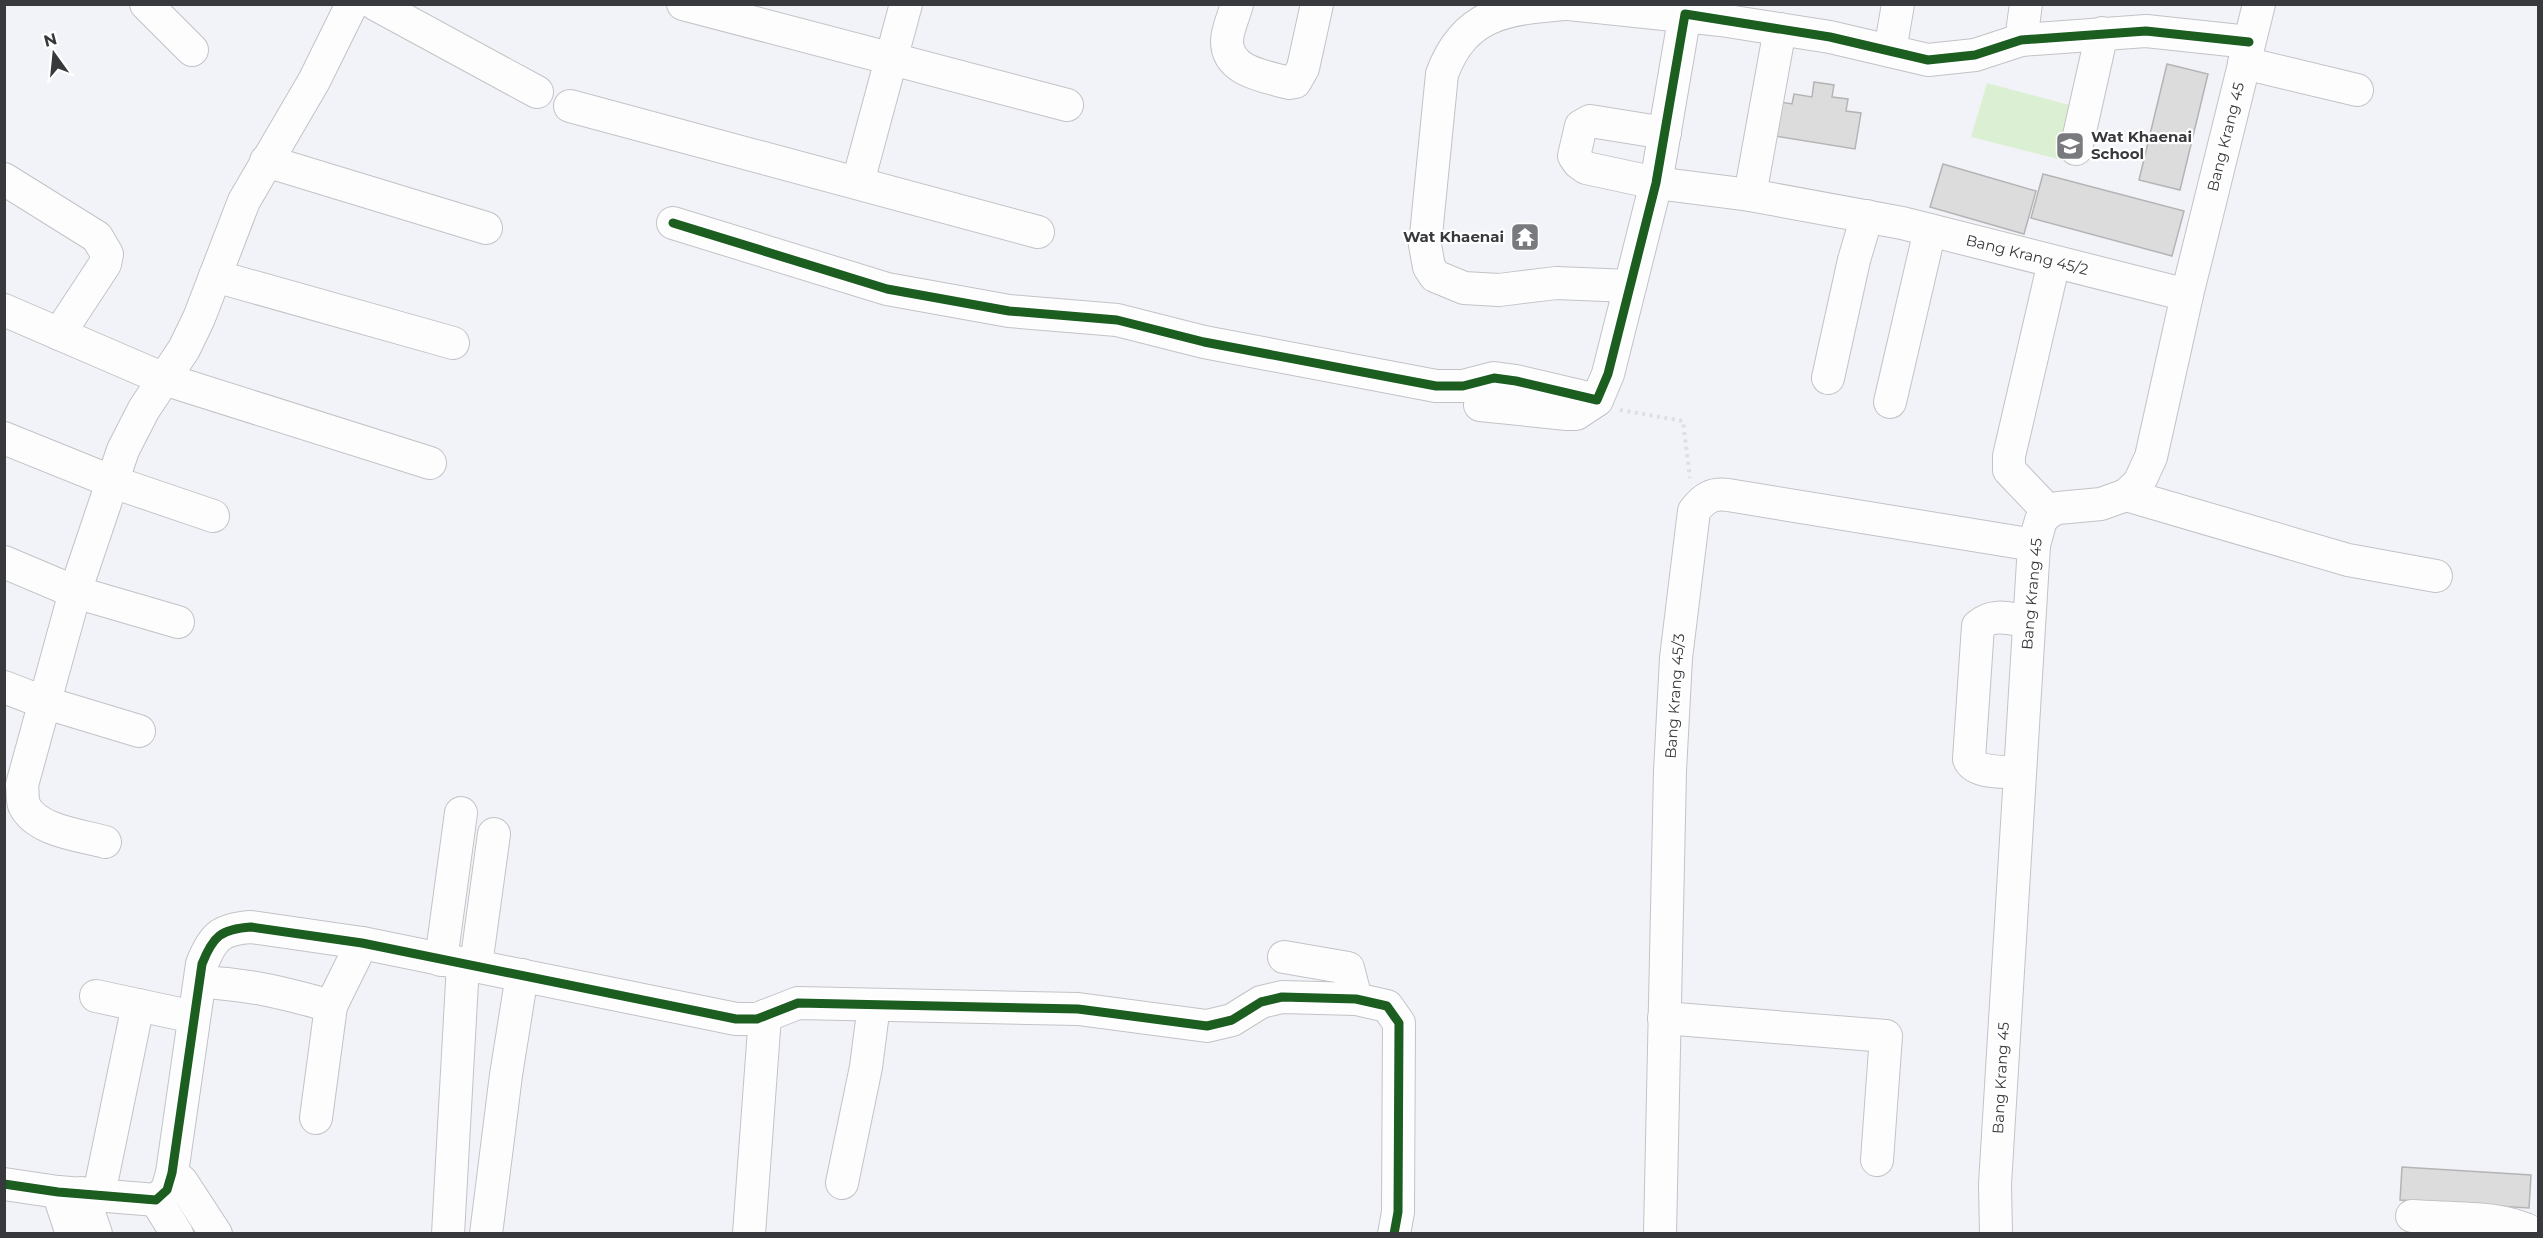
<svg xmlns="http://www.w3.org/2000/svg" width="2543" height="1238" font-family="Montserrat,sans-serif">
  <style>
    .green { fill: #dbf0d3 }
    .building { fill: #dddcdd; stroke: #b5b4b5; stroke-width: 1.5 }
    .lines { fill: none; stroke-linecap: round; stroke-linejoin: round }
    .minor-casing { stroke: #c2c3c6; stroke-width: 34 }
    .path { stroke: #dedfe0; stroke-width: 4; stroke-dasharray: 3 4.5; stroke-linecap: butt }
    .minor { stroke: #fdfdfe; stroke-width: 32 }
    .cycleway-casing { stroke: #fff; stroke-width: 13 }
    .cycleway { stroke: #1b5e20; stroke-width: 9 }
    .labels { text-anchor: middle; stroke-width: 4.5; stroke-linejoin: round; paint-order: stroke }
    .poi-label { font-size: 15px; font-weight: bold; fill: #38393c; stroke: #fff; text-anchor: start }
    .street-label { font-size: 15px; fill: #38393c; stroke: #fff }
  </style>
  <rect width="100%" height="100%" fill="#f2f3f8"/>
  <path class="green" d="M1987,83l101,27 -14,53 -103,-26z"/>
  <g class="building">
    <path d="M2167,64l41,10 -28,116 -41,-10z"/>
    <path d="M1814,82l20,3 -2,12 16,2 -2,12 15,2 -6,36 -80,-13 6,-34 11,2 2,-10 18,3z"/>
    <path d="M1943,164l93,27 -12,43 -94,-27z"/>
    <path d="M2043,174l141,37 -12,45 -141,-38z"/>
    <path d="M2402,1167l129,8 -2,33 -129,-8z"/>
  </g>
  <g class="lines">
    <g class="minor-casing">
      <g id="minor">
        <path d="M146,4l46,46"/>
        <path d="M375,4l162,88"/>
        <path d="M683,4l384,101"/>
        <path d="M1237,4c-3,12 -10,26 -10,37 0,31 38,35 62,42l6,-1 8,-14 14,-64"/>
        <path d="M1566,4c-59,5 -101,8 -124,70l-17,171 4,22 6,9 29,12 35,2 57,-7 74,3"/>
        <path d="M1569,4l152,16 109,17 98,23 47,-5 46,-15 125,-9 103,11"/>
        <path d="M2021,40l5,-36"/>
        <path d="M1890,51l8,-47"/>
        <path d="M2244,63l113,27"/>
        <path d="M570,106l468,126"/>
        <path d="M1665,133l-75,-12 -9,5 -7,30 5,7 7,5 70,15 94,12 152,28 285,72"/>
        <path d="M2076,149l26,-116"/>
        <path d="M266,161l220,67"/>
        <path d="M4,179l93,58 10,17 -2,10 -46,70"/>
        <path d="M858,182l48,-178"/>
        <path d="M1750,195l30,-166"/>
        <path d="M673,223l214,66 122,22 108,9 87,22 232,44h27l31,-8 22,3 81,19 11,-26 48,-191 29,-169"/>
        <path d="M215,276l238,67"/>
        <path d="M4,310l160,69 266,84"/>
        <path d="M1828,378l26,-118 13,-44"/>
        <path d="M1890,402l40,-172"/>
        <path d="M1480,405l87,9h9l21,-14"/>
        <path d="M4,438l109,44 100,34"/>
        <path d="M2126,495l222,65 88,16"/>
        <path d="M2049,512l-40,-42v-14l45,-194"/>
        <path d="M4,562l71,30 103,30"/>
        <path d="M4,687l39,15 96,29"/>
        <path d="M2019,773c-15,-2 -44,1 -50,-14l9,-133c15,-14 33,-7 51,-4"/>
        <path d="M105,842c-25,-7 -69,-11 -81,-37 -2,-6 -1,-13 -2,-20l53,-193 48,-142 21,-41 40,-60 15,-31 45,-117 70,-120 38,-77"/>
        <path d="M1284,957l64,11 8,31"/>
        <path d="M441,960l20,-147"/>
        <path d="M476,965l18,-131"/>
        <path d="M200,982c49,2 84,11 131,24"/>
        <path d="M96,996l98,21"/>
        <path d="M1664,1018l222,18 -9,124"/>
        <path d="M316,1118l15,-112 31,-63"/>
        <path d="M172,1173l10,9 34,52"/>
        <path d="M842,1183l24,-116 8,-62"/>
        <path d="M4,1184l54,8 98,8 11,-10 5,-17 30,-209c11,-28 19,-35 49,-37l111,16 374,76h21l41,-16 280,6 129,17 25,-6 29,-18 21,-5 74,2 31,7 12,17 -1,189 -4,22"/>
        <path d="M58,1192l14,42"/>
        <path d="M82,1193l14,41"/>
        <path d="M99,1194l39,-189"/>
        <path d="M156,1200l21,34"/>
        <path d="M2412,1216c37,3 92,-1 123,18"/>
        <path d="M448,1234l15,-270"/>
        <path d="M486,1234l20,-159 16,-100"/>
        <path d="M749,1234l16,-218"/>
        <path d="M1660,1234l10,-463 6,-113 18,-147c10,-13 18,-18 34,-16l306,50"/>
        <path d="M1996,1234l-1,-50 39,-639 7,-25 8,-8 9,-4 43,-4 25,-9 13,-12 12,-26 36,-162 72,-291"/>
      </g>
    </g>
    <path class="path" d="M1620,410l63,11 7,57"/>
    <use href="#minor" class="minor"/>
    <g class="cycleway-casing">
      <g id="cycleway">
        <path d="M673,223l214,66 122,22 108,9 87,22 232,44h27l31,-8 22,3 81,19 11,-26 48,-191 29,-169 145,23 98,23 47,-5 46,-15 125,-9 103,11"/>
        <path d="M4,1184l54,8 98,8 11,-10 5,-17 30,-209c11,-28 19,-35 49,-37l111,16 374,76h21l41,-16 280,6 129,17 25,-6 29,-18 21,-5 74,2 31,7 12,17 -1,189 -4,22"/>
      </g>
    </g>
    <use href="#cycleway" class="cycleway"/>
  </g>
  <defs>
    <g id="school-square" transform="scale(1.5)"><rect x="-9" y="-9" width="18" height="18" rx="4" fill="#797a7e" stroke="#fff"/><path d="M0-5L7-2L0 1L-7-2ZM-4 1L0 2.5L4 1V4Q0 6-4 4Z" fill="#fff"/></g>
    <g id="temple-square" transform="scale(1.5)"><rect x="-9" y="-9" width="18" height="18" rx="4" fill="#797a7e" stroke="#fff"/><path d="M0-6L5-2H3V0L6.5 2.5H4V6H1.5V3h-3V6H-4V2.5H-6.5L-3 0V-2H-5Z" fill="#fff"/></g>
  </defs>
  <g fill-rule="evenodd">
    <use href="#school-square" x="2070" y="146"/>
    <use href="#temple-square" x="1525" y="237"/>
  </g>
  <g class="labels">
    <g class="poi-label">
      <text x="2091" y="142">Wat Khaenai<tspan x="2091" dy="17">School</tspan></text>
      <text x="1504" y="242" text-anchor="end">Wat Khaenai</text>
    </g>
    <g class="street-label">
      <text transform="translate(2226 137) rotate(-76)" y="5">Bang Krang 45</text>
      <text transform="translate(2027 255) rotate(14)" y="5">Bang Krang 45/2</text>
      <text transform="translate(2032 594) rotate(-85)" y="5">Bang Krang 45</text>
      <text transform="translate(1675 696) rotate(-86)" y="5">Bang Krang 45/3</text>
      <text transform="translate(2001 1078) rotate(-87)" y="5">Bang Krang 45</text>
    </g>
  </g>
  <rect width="2543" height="1238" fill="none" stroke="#38393c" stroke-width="12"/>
  <g transform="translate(54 54) rotate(345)" stroke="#ffffff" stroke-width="4.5" paint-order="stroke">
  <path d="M0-4.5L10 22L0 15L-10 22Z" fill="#38393c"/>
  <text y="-9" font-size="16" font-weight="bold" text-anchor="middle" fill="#38393c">N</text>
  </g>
</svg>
